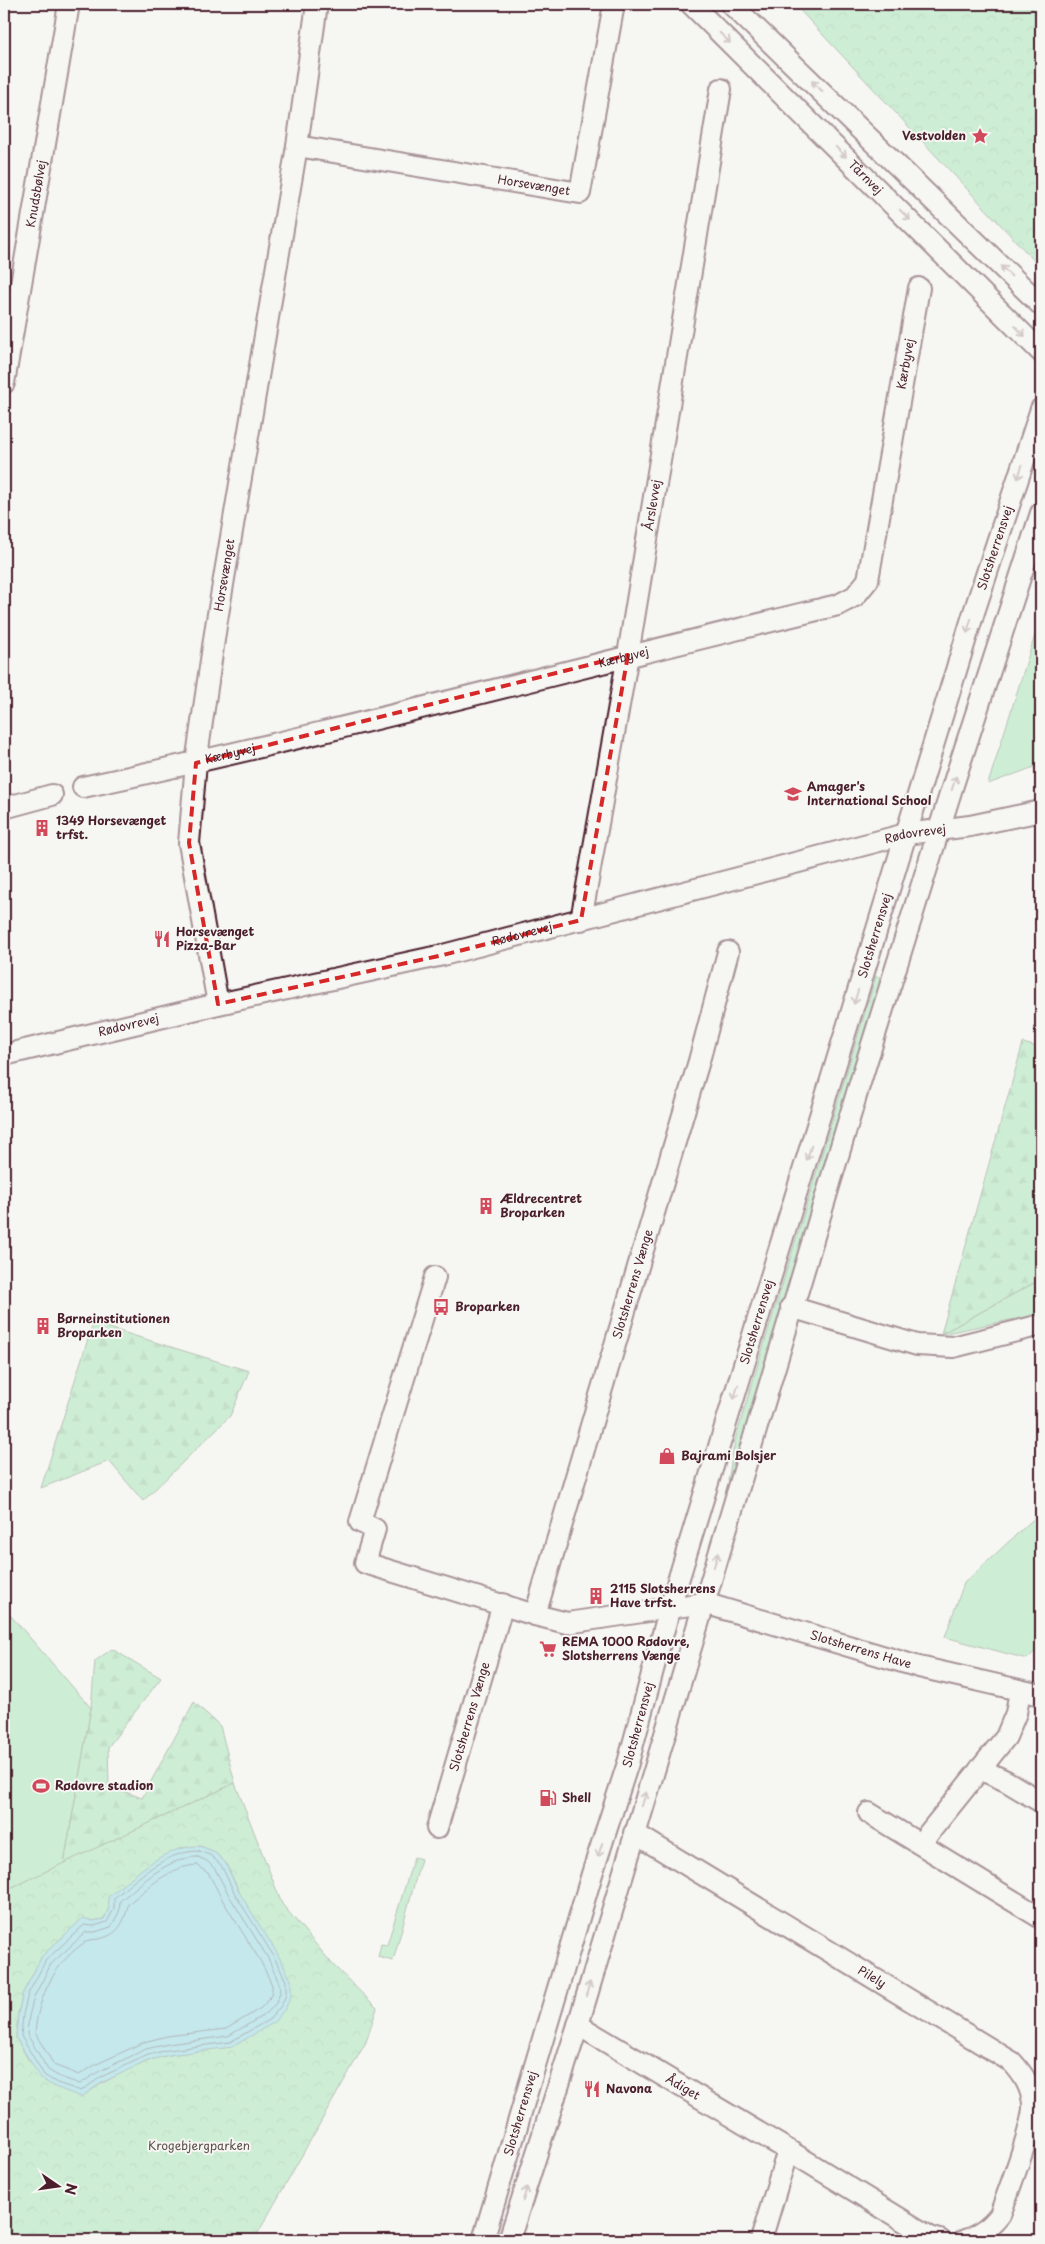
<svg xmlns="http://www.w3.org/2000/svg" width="1045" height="2244" font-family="'Playpen Sans',sans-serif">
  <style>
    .grass { fill: #9be3b1; stroke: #72816e }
    .forest { fill: url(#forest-firs); stroke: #72816e }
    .park { fill: url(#park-crowns); stroke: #72816e; fill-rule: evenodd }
    .water { fill: #87d7e3; stroke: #6f8d99 }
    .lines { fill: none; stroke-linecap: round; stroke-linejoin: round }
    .shore { stroke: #626975; stroke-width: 1 }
    .minor-casing { stroke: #4a1f2b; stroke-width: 24 }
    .minor { stroke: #f6f6f2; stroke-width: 20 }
    .oneway { stroke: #a99598 }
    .marked { fill: none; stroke: #d62828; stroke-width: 4; stroke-dasharray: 10 6; stroke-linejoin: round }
    .labels { text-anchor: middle; stroke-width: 4; stroke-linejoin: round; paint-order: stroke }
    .poi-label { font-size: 12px; font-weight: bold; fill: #4a1f2b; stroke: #f6f6f2; text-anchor: start }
    .street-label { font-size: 12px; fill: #4a1f2b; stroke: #f6f6f2 }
    .park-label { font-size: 12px; fill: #5e504c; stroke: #f6f6f2 }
  </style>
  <defs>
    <pattern id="forest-firs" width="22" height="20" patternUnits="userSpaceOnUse" patternTransform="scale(1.25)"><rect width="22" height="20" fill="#9be3b1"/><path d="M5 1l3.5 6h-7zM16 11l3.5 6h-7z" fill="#87c298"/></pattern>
    <pattern id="park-crowns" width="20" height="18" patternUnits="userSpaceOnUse" patternTransform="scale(1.25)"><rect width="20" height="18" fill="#9be3b1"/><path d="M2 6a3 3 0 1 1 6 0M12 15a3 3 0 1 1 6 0" fill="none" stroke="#87c298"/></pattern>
  </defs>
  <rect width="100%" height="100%" fill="#f6f6f2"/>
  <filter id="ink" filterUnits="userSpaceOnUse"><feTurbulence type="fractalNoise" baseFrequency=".02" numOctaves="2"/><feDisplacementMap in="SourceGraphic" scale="10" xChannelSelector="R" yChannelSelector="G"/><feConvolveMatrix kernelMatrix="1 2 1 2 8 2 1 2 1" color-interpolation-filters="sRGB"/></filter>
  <g filter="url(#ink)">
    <g class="grass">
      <path d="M1041,616v90l-6,9c10,14 7,34 2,51l-49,18z"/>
      <path d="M876,976l4,1 -4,28 -143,478 -5,-2 7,-41z"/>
      <path d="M1041,1279l-1,35 -99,20z"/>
      <path d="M1041,1512v134l-14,13 -82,-22 19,-54z"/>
      <path d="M4,1608l87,100 -27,156 -60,27z"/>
      <path d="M414,1857l7,2 -28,102 -15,-4 3,-13 6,1z"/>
    </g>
    <g class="forest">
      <path d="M1023,1043l18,5v231l-100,55z"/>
      <path d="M93,1323l156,48 -19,45 -87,85 -34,-40 -68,27z"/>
      <path d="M112,1649l49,29 -53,69 1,39 33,12 52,-96 26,24 15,57 -171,81 27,-156 4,-47z"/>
    </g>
    <g class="park">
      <path d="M794,4h247v264z"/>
      <path d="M235,1783l47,121 52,62 43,42 -11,34 -112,198h-250v-349zM200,1846l13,5 12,11 14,29 -7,156c-21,2 -42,4 -63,8 -27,5 -65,26 -88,42l-52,-36 -13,-23 2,-24 5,-21 19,-37 41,-37 10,2 11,-2 5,-11 71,-60z"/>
    </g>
    <path class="water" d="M200,1846l13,5 12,11 14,30 38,61 14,27v16l-6,13 -12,14 -41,24 -63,8 -19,5 -47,22 -22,15 -26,-10 -14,-8 -25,-41 2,-24 5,-21 19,-37 41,-38 10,3 11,-2 5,-11 -1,-11c27,-22 55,-51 92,-51z"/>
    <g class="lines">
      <g class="shore">
        <path d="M199,1851l11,4 11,10 14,29 38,61 13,26v14l-5,11 -11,13 -40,23 -62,8 -20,5 -47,22 -20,14 -24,-8 -13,-8 -23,-39 2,-21 5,-21 18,-34 38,-35 10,1 13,-4 7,-13v-11c24,-20 51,-47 85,-47z"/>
        <path d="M198,1857l9,4 8,8 15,28 38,61 11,25 1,10 -4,10 -10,11 -38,22 -60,8 -22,5 -48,23 -18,12 -20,-7 -12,-7 -21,-36 2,-18 5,-19 17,-33 35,-32h9l16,-5 8,-15 1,-11c22,-18 48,-44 78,-44z"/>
        <path d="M197,1865l12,9 14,27 38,61 11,23v7l-3,7 -8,9 -35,21 -59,7 -23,6 -49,23 -16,10 -25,-10 -19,-32c3,-36 20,-72 52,-92 3,-2 7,-1 11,-2 19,-3 27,-16 30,-35 20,-16 42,-38 69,-39z"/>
      </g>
      <g class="minor-casing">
        <g id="minor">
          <path id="s1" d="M691,4l350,348"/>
          <path d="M731,4l310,301"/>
          <path id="s2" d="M297,146l283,47 34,-189"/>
          <path id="s3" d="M4,383l65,-379"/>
          <path id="s4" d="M83,787c253,-54 503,-122 755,-182l17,-9 13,-16 51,-292"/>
          <path d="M4,808l48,-13"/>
          <path id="s5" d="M581,920l47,-265 93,-566"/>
          <path id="s6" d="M218,1004l-29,-161 7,-80 20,-137 81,-480 20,-142"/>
          <path id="s7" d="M4,1055l214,-51 225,-49 463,-121 64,-8 71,-15"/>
          <path id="s8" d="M435,1277l-75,245 15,7 -10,34 170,52 32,8 137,-20 215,64 122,28"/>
          <path d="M791,1307l126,38 36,2 88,-22"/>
          <path id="s9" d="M535,1615l164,-554 29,-109"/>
          <path d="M980,1769l26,12 35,21"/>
          <path d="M869,1813l172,105"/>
          <path id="s10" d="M437,1828l66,-224"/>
          <path id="s11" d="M634,1833l378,229c11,12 19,24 21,41 2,21 -25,88 -33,112 -10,13 -20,20 -35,25"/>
          <path d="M920,1844l86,-107 10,-24 4,-22"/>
          <path id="s12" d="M578,2025l210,125 142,87 10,3"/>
          <path id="s13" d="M483,2240l109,-366 36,-111 42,-156 236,-773 68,-222 67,-203"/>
          <path d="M509,2240l69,-215 281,-939 93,-298 89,-275"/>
          <path d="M761,2240l27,-90"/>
        </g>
      </g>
      <use href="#minor" class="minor"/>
    </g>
    <defs><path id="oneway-shaft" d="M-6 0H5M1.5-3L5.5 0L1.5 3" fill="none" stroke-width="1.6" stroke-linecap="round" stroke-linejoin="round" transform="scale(1.25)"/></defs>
    <g class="oneway">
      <use href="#oneway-shaft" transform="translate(725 38) rotate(44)"/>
      <use href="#oneway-shaft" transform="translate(817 86) rotate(-136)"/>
      <use href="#oneway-shaft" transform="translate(841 152) rotate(45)"/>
      <use href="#oneway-shaft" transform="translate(905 215) rotate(45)"/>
      <use href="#oneway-shaft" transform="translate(1006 271) rotate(-136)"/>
      <use href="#oneway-shaft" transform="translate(1020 331) rotate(46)"/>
      <use href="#oneway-shaft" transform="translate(1020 472) rotate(108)"/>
      <use href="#oneway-shaft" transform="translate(969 626) rotate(107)"/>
      <use href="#oneway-shaft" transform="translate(954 783) rotate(-72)"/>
      <use href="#oneway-shaft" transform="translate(856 997) rotate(107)"/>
      <use href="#oneway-shaft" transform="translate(809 1153) rotate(107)"/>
      <use href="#oneway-shaft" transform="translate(736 1392) rotate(107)"/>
      <use href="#oneway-shaft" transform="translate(716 1560) rotate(-73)"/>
      <use href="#oneway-shaft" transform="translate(644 1799) rotate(-73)"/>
      <use href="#oneway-shaft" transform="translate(600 1850) rotate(108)"/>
      <use href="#oneway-shaft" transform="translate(588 1989) rotate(-74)"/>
      <use href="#oneway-shaft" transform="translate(525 2194) rotate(-73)"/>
    </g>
  </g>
  <path d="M0 0H1045V2244H0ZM628,655l-47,265 -138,35 -225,49 -29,-161 7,-80z" fill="#f6f6f2" fill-opacity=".55" fill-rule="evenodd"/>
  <path class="marked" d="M628,655l-47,265 -138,35 -225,49 -29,-161 7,-80z"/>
  <defs>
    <g id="sight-bare" transform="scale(1.35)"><path d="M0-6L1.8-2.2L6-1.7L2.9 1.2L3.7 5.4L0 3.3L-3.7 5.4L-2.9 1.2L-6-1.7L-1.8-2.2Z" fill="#d1495b" stroke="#f6f6f2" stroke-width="2.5" paint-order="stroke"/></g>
    <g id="school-bare" transform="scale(1.35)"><path d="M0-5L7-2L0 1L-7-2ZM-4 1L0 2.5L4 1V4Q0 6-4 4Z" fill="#d1495b" stroke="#f6f6f2" stroke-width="2.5" paint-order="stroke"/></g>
    <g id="building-bare" transform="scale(1.35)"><path d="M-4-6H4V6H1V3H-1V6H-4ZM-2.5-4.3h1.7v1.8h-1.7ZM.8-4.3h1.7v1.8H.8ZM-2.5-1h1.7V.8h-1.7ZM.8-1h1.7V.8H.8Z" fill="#d1495b" stroke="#f6f6f2" stroke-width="2.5" paint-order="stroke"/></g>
    <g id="restaurant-bare" transform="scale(1.35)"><path d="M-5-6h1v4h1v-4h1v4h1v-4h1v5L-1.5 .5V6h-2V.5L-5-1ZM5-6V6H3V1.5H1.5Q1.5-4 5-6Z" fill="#d1495b" stroke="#f6f6f2" stroke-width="2.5" paint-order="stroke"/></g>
    <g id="bus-bare" transform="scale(1.35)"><path d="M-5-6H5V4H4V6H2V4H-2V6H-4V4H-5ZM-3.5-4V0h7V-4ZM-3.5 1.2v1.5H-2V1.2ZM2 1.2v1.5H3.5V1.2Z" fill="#d1495b" stroke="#f6f6f2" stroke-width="2.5" paint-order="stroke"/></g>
    <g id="shop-bare" transform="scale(1.35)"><path d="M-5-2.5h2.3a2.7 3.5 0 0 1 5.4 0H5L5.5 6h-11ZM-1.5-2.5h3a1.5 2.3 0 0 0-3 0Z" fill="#d1495b" stroke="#f6f6f2" stroke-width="2.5" paint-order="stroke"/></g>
    <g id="supermarket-bare" transform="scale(1.35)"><path d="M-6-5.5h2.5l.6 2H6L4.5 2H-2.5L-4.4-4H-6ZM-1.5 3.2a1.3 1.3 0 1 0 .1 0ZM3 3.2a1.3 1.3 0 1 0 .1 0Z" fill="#d1495b" stroke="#f6f6f2" stroke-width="2.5" paint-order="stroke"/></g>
    <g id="stadium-bare" transform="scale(1.35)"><path d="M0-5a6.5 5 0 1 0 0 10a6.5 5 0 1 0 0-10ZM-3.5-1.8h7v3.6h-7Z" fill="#d1495b" stroke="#f6f6f2" stroke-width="2.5" paint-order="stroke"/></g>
    <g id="fuel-bare" transform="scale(1.35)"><path d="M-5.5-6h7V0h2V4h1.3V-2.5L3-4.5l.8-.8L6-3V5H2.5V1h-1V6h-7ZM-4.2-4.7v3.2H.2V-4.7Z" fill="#d1495b" stroke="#f6f6f2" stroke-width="2.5" paint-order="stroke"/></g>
  </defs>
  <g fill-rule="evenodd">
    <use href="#sight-bare" x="980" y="136"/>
    <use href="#school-bare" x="793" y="794"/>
    <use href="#building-bare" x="42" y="828"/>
    <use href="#restaurant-bare" x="162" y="939"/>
    <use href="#building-bare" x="486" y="1206"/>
    <use href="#bus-bare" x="441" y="1307"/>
    <use href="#building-bare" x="43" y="1326"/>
    <use href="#shop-bare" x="667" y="1456"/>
    <use href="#building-bare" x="596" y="1596"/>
    <use href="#supermarket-bare" x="548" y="1649"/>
    <use href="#stadium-bare" x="41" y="1786"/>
    <use href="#fuel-bare" x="548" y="1798"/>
    <use href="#restaurant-bare" x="592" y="2089"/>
  </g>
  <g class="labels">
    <g class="poi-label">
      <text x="966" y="140" text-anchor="end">Vestvolden</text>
      <text x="807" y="791">Amager's<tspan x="807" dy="14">International School</tspan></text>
      <text x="56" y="825">1349 Horsevænget<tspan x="56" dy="14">trfst.</tspan></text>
      <text x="176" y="936">Horsevænget<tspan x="176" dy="14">Pizza-Bar</tspan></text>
      <text x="500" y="1203">Ældrecentret<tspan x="500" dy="14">Broparken</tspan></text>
      <text x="455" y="1311">Broparken</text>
      <text x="57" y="1323">Børneinstitutionen<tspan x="57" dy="14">Broparken</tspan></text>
      <text x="681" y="1460">Bajrami Bolsjer</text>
      <text x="610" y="1593">2115 Slotsherrens<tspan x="610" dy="14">Have trfst.</tspan></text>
      <text x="562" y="1646">REMA 1000 Rødovre,<tspan x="562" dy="14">Slotsherrens Vænge</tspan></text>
      <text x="55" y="1790">Rødovre stadion</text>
      <text x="562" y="1802">Shell</text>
      <text x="606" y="2093">Navona</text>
    </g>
    <g class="street-label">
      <text dy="4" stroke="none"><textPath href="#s1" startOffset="246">Tårnvej</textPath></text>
      <text dy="4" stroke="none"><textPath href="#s2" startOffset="240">Horsevænget</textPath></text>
      <text dy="4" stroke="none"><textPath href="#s3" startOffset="192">Knudsbølvej</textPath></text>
      <text dy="4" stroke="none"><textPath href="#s4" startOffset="1036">Kærbyvej</textPath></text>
      <text dy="4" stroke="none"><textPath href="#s5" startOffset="421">Årslevvej</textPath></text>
      <text dy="4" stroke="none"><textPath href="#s13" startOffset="1768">Slotsherrensvej</textPath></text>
      <text dy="4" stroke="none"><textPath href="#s6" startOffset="434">Horsevænget</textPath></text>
      <text dy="4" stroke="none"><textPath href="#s4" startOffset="556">Kærbyvej</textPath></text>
      <text dy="4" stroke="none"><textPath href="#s4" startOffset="151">Kærbyvej</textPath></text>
      <text dy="4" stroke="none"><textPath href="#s7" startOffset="938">Rødovrevej</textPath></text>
      <text dy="4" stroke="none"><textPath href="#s7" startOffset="532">Rødovrevej</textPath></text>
      <text dy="4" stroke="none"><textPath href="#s13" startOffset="1362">Slotsherrensvej</textPath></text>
      <text dy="4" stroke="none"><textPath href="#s7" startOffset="128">Rødovrevej</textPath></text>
      <text dy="4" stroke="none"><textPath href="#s9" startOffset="345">Slotsherrens Vænge</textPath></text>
      <text dy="4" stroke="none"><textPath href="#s13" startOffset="958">Slotsherrensvej</textPath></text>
      <text dy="4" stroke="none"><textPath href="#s8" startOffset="821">Slotsherrens Have</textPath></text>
      <text dy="4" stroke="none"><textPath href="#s10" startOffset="116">Slotsherrens Vænge</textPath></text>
      <text dy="4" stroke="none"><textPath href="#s13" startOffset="538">Slotsherrensvej</textPath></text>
      <text dy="4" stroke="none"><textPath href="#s11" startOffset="278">Pilely</textPath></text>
      <text dy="4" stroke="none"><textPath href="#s12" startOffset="122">Ådiget</textPath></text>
      <text dy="4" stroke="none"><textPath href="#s13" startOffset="132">Slotsherrensvej</textPath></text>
    </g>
    <g class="park-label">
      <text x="199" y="2150">Krogebjergparken</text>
    </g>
  </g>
  <rect width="1045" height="2244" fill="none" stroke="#f6f6f2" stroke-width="20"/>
  <rect x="10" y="10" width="1025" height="2224" fill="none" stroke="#4a1f2b" stroke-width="2" filter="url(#ink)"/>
  <g transform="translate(58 2186) rotate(103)" stroke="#f6f6f2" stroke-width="4" paint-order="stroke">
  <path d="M0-4L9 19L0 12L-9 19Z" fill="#4a1f2b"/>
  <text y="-8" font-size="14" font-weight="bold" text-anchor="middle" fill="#4a1f2b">N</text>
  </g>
</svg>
